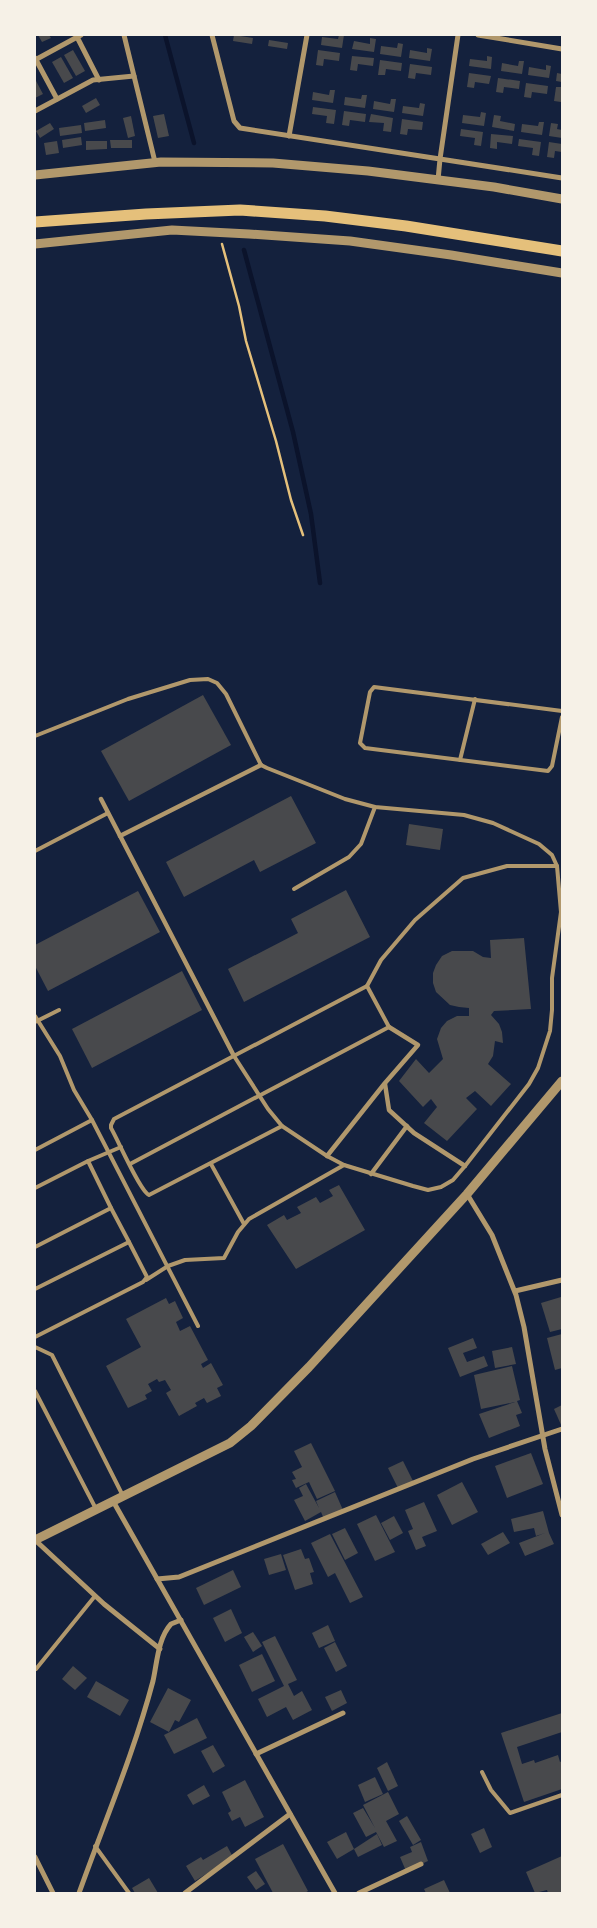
<svg xmlns="http://www.w3.org/2000/svg" width="597" height="1928" font-family="'Work Sans',sans-serif">
  <style>
    .lines { fill: none; stroke-linecap: round; stroke-linejoin: round }
    .stream { stroke: #0b132b; stroke-width: 4.5 }
    .building { fill: #48494c }
    .path { stroke: #e5c07b; stroke-width: 2.5 }
    .service { stroke: #b1986c; stroke-width: 4 }
    .pedestrian { stroke: #b1986c; stroke-width: 4.5 }
    .minor { stroke: #b1986c; stroke-width: 5 }
    .tertiary { stroke: #b1986c; stroke-width: 9 }
    .primary { stroke: #e5c07b; stroke-width: 11 }
  </style>
  <rect width="100%" height="100%" fill="#14213d"/>
  <g class="lines">
    <g class="stream">
      <path d="M165,35l29,108"/>
      <path d="M244,250l49,182 18,82 9,69"/>
    </g>
  </g>
  <g class="building">
    <path d="M38,35h11l2,3 -9,4z"/>
    <path d="M234,35l19,3 -1,6 -19,-3z"/>
    <path d="M339,35h5l-2,13 -21,-3 1,-8 16,2z"/>
    <path d="M370,38l6,1 -2,13 -22,-3 2,-8 16,3z"/>
    <path d="M269,40l19,3 -1,6 -19,-3z"/>
    <path d="M398,43l5,1 -2,13 -21,-3 1,-8 16,2z"/>
    <path d="M427,48l5,1 -2,12 -21,-3 1,-8 17,3z"/>
    <path d="M73,50l12,21 -9,5 -12,-21z"/>
    <path d="M318,50l22,3 -1,8 -15,-2 -1,7 -7,-1z"/>
    <path d="M352,56l22,2 -1,8 -15,-2 -1,7 -7,-1z"/>
    <path d="M487,56l5,1 -1,12 -22,-3 1,-7 17,2z"/>
    <path d="M61,57l12,21 -9,5 -12,-21z"/>
    <path d="M380,60l22,3 -1,8 -15,-2 -1,6h-7z"/>
    <path d="M519,61h5l-2,13 -21,-3 1,-8 16,3z"/>
    <path d="M410,64l22,3 -1,8 -15,-2 -1,6 -7,-1z"/>
    <path d="M546,65l5,1 -2,12 -21,-3 1,-8 17,3z"/>
    <path d="M469,73l22,3 -2,8 -14,-2 -1,6 -7,-1z"/>
    <path d="M557,73l5,1v8l-6,-1z"/>
    <path d="M498,78l22,3 -1,8 -15,-2 -1,6 -7,-1z"/>
    <path d="M35,79l8,15 -8,4z"/>
    <path d="M526,83l22,3 -1,8 -15,-2 -1,6 -7,-1z"/>
    <path d="M556,87h6l-1,15 -7,-1z"/>
    <path d="M330,90h5l-2,13 -21,-3 1,-8 16,3z"/>
    <path d="M362,95h5l-2,13 -21,-3 1,-8 16,2z"/>
    <path d="M96,98l4,7 -14,8 -4,-7z"/>
    <path d="M391,99h5l-2,13 -21,-3 1,-8 16,3z"/>
    <path d="M420,103l5,1 -2,12 -21,-3 1,-7 16,2z"/>
    <path d="M313,107l23,3 -2,14 -8,-1 1,-7 -15,-2z"/>
    <path d="M344,111l22,3 -1,8 -15,-2 -1,6 -7,-1z"/>
    <path d="M481,112l5,1 -2,13 -22,-3 1,-8 17,2z"/>
    <path d="M164,114l5,22 -11,2 -5,-22z"/>
    <path d="M371,114l22,4 -2,14 -8,-1 1,-8 -15,-1z"/>
    <path d="M494,115l7,1 -1,5 15,3 -1,7 -22,-4z"/>
    <path d="M131,116l4,20 -7,2 -5,-20z"/>
    <path d="M402,119l21,3 -1,8 -14,-1 -1,6 -7,-1z"/>
    <path d="M105,120l1,8 -21,3 -1,-8z"/>
    <path d="M539,122h5l-2,13 -21,-3 1,-8 16,2z"/>
    <path d="M50,123l4,6 -14,9 -4,-7z"/>
    <path d="M551,123l7,1 -1,5 5,1v8l-13,-2z"/>
    <path d="M81,125l1,8 -22,3 -1,-8z"/>
    <path d="M461,129l22,3 -2,14 -7,-1 1,-7 -15,-2z"/>
    <path d="M491,134l22,2 -1,8 -15,-2v7l-7,-1z"/>
    <path d="M81,137l1,8 -19,3 -1,-8z"/>
    <path d="M519,139l22,3 -2,14 -7,-1 1,-7 -15,-2z"/>
    <path d="M110,140h22v8h-21z"/>
    <path d="M57,141l2,12 -13,2 -2,-12z"/>
    <path d="M86,141h21v8l-21,1z"/>
    <path d="M549,142l13,2v8l-7,-1 -1,7 -7,-1z"/>
    <path d="M203,695l28,50 -102,56 -28,-50z"/>
    <path d="M291,796l25,47 -56,29 -6,-12 -70,37 -18,-35z"/>
    <path d="M409,824l34,5 -3,21 -34,-5z"/>
    <path d="M346,890l24,47 -126,65 -16,-33 70,-36 -7,-14z"/>
    <path d="M138,891l22,41 -112,59 -13,-25v-21z"/>
    <path d="M524,938l7,71 -37,2 -3,4 8,9 3,8 1,11 -8,-2 -2,15 -5,8 23,20 -20,22 -16,-15 -9,7 11,11 -30,32 -23,-18 13,-16 -6,-8 -8,8 -24,-26 17,-22 13,14 14,-14 -6,-20 4,-11 6,-7 10,-5h12v-8l-10,-1 -9,-2 -14,-13 -3,-9v-10l3,-8 6,-9 10,-5h21l10,6 8,1 -1,-18z"/>
    <path d="M182,971l20,39 -110,58 -20,-39z"/>
    <path d="M339,1185l26,45 -69,39 -29,-44 17,-10 3,5 14,-7 -4,-6 19,-10 4,6 13,-7 -4,-6z"/>
    <path d="M561,1297l1,32 -12,3 -9,-29z"/>
    <path d="M166,1298l3,6 6,-3 8,17 -7,4 4,9 10,-5 18,34 -7,4 2,4 8,-5 12,22 -6,3 4,8 -14,7 -3,-5 -9,5 2,3 -18,10 -13,-23 5,-3 -6,-10 -6,2 -2,-3 -9,5 4,7 -7,4 2,4 -19,9 -22,-42 35,-19 -15,-28z"/>
    <path d="M562,1334v34l-7,2 -8,-32z"/>
    <path d="M473,1338l4,10 -14,5 4,9 17,-6 4,10 -28,11 -12,-29z"/>
    <path d="M512,1347l4,17 -21,4 -3,-17z"/>
    <path d="M512,1366l8,34 -3,1 5,12 -6,2 4,11 -31,12 -10,-24 36,-12 -34,7 -7,-34z"/>
    <path d="M562,1405v22l-8,-18z"/>
    <path d="M311,1443l24,48 -18,8 -8,-17 -13,6 -4,-8 4,-1 -4,-7 10,-5 -8,-16z"/>
    <path d="M531,1453l12,31 -36,14 -12,-32z"/>
    <path d="M403,1461l10,20 -15,7 -10,-20z"/>
    <path d="M462,1482l16,30 -26,13 -15,-30z"/>
    <path d="M306,1484l13,24 -3,-7 19,-9 8,18 -19,9 -3,-7 -16,9 -11,-21 9,-4 -4,-8z"/>
    <path d="M424,1502l13,29 -15,6 4,9 -10,4 -8,-19 5,-2 -8,-19z"/>
    <path d="M543,1511l6,22 5,11 -29,12 -6,-13 26,-10 -9,3 -2,-8 -20,4 -3,-13z"/>
    <path d="M376,1515l19,37 -20,9 -18,-37z"/>
    <path d="M394,1516l9,17 -13,7 -9,-17z"/>
    <path d="M345,1528l13,25 -13,7 -13,-26z"/>
    <path d="M503,1532l7,11 -22,12 -7,-11z"/>
    <path d="M330,1534l33,63 -13,6 -15,-30 -7,4 -17,-34z"/>
    <path d="M301,1549l4,10 4,-1 5,14 -4,1 3,11 -18,6 -12,-35z"/>
    <path d="M281,1554l5,16 -17,5 -5,-16z"/>
    <path d="M233,1570l8,17 -37,18 -8,-17z"/>
    <path d="M231,1609l11,24 -17,9 -12,-24z"/>
    <path d="M328,1625l7,16 -16,7 -7,-15z"/>
    <path d="M253,1632l9,14 -9,6 -9,-15z"/>
    <path d="M275,1636l22,44 -9,4 6,12 8,-5 10,19 -19,10 -7,-13 -19,10 -9,-18 26,-13 -22,-44z"/>
    <path d="M335,1642l12,24 -11,6 -12,-24z"/>
    <path d="M262,1654l13,27 -23,11 -13,-27z"/>
    <path d="M73,1666l14,12 -12,12 -13,-11z"/>
    <path d="M96,1681l33,19 -9,16 -33,-19z"/>
    <path d="M168,1688l23,12 -12,22 -4,-2 -6,12 -19,-10z"/>
    <path d="M341,1690l6,13 -15,8 -7,-14z"/>
    <path d="M562,1713v19l-45,15 5,17 12,-4 1,3 23,-8 2,7 2,-1v28l-38,13 -23,-69z"/>
    <path d="M197,1718l10,20 -33,16 -10,-19z"/>
    <path d="M213,1745l12,21 -12,7 -12,-22z"/>
    <path d="M387,1762l11,24 -10,5 -11,-23z"/>
    <path d="M375,1777l8,17 -18,8 -7,-17z"/>
    <path d="M245,1780l19,37 -19,10 -5,-10 -8,4 -4,-8 3,-2 -9,-19z"/>
    <path d="M204,1785l6,11 -17,9 -6,-10z"/>
    <path d="M388,1792l11,22 -13,7 11,20 -13,6 -8,-15 -10,5 -13,-24 10,-5 12,20 -12,-23z"/>
    <path d="M407,1816l14,24 -8,5 -14,-24z"/>
    <path d="M484,1828l8,19 -12,6 -9,-19z"/>
    <path d="M346,1832l8,17 -17,10 -10,-17z"/>
    <path d="M377,1834l5,11 -24,12 -4,-8z"/>
    <path d="M421,1842l7,19 -22,10 -6,-14 12,-5 -2,-5z"/>
    <path d="M283,1844l25,47 -3,2h-32l-18,-34z"/>
    <path d="M227,1846l6,11 -38,24 -9,-15 15,-9 2,3z"/>
    <path d="M562,1856v37h-14l-1,-3 -12,3 -9,-21z"/>
    <path d="M256,1871l9,13 -9,6 -9,-13z"/>
    <path d="M149,1878l9,15h-23l-3,-5z"/>
    <path d="M444,1880l6,13h-24l-2,-4z"/>
  </g>
  <g class="lines">
    <path class="path" d="M222,244l17,62 7,35 30,100 15,59 12,35"/>
    <g class="service">
      <path d="M562,711l-188,-24 -4,5 -10,51 5,5 183,23 4,-5 10,-49"/>
      <path d="M35,736l93,-37 62,-19 18,-1 9,4 9,11 35,71 6,3 78,31 30,8 89,8 29,8 46,21 13,11 5,11 4,46h1"/>
      <path d="M460,760l15,-61"/>
      <path d="M35,851l73,-38"/>
      <path d="M294,889l55,-32 12,-13 14,-37"/>
      <path d="M367,986l14,-26 34,-40 48,-42 44,-12h50"/>
      <path d="M35,1016l25,40 14,34 18,30 -57,30"/>
      <path d="M35,1022l24,-12"/>
      <path d="M234,1056l34,53 14,17 45,30 17,9 69,21 15,4 13,-3 12,-7 12,-14 64,-82 9,-16 12,-37 2,-21v-32l9,-66"/>
      <path d="M92,1120l106,206"/>
      <path d="M88,1161l33,-14"/>
      <path d="M130,1164l259,-137 -22,-41 -253,133 -3,6v3c7,12 29,63 38,67l133,-69"/>
      <path d="M211,1164l33,60"/>
      <path d="M35,1188l53,-27 23,47 -76,39"/>
      <path d="M111,1208l18,34"/>
      <path d="M146,1280l22,-14 17,-6 39,-2 14,-26 11,-13 95,-54"/>
      <path d="M35,1289l94,-47 18,35 -4,5 -108,55"/>
      <path d="M35,1347l17,8 71,141"/>
      <path d="M35,1391l61,118"/>
      <path d="M36,1669l59,-73"/>
      <path d="M482,1772l9,18 19,23 52,-18"/>
      <path d="M95,1846l34,47"/>
    </g>
    <g class="pedestrian">
      <path d="M101,799l133,257"/>
      <path d="M120,836l141,-71"/>
      <path d="M385,1084l4,26 25,23 51,33"/>
      <path d="M327,1156l58,-73 33,-38 -29,-18"/>
      <path d="M371,1174l36,-48"/>
    </g>
    <g class="minor">
      <path d="M76,35l23,45"/>
      <path d="M124,35l31,127"/>
      <path d="M212,35l22,86 6,7 200,31 -2,21"/>
      <path d="M458,35l-18,124 122,19"/>
      <path d="M478,35l84,14"/>
      <path d="M35,58l22,41"/>
      <path d="M35,60l46,-25"/>
      <path d="M35,111l58,-31 41,-4"/>
      <path d="M289,136l18,-101"/>
      <path d="M467,1194l25,41 24,60 8,32 21,122 17,66"/>
      <path d="M515,1291l47,-11"/>
      <path d="M113,1501l222,392"/>
      <path d="M35,1540l69,64 56,45"/>
      <path d="M157,1579l22,-2 294,-118 89,-30"/>
      <path d="M256,1754l87,-41"/>
      <path d="M35,1857l18,36"/>
      <path d="M79,1893c25,-70 55,-140 74,-212 4,-18 5,-43 18,-57l10,-4"/>
      <path d="M185,1893l105,-79"/>
      <path d="M359,1893l62,-29"/>
    </g>
    <g class="tertiary">
      <path d="M35,175l126,-13 112,1 95,8 126,16 68,12"/>
      <path d="M35,244l137,-14 77,4 101,7 101,14 111,18"/>
      <path d="M35,1540l195,-97 21,-17 58,-59 158,-173 95,-113"/>
    </g>
    <path class="primary" d="M35,222l111,-8 94,-4 85,6 81,10 156,25"/>
  </g>
  <rect width="597" height="1928" fill="none" stroke="#f6f1e7" stroke-width="72"/>
</svg>
